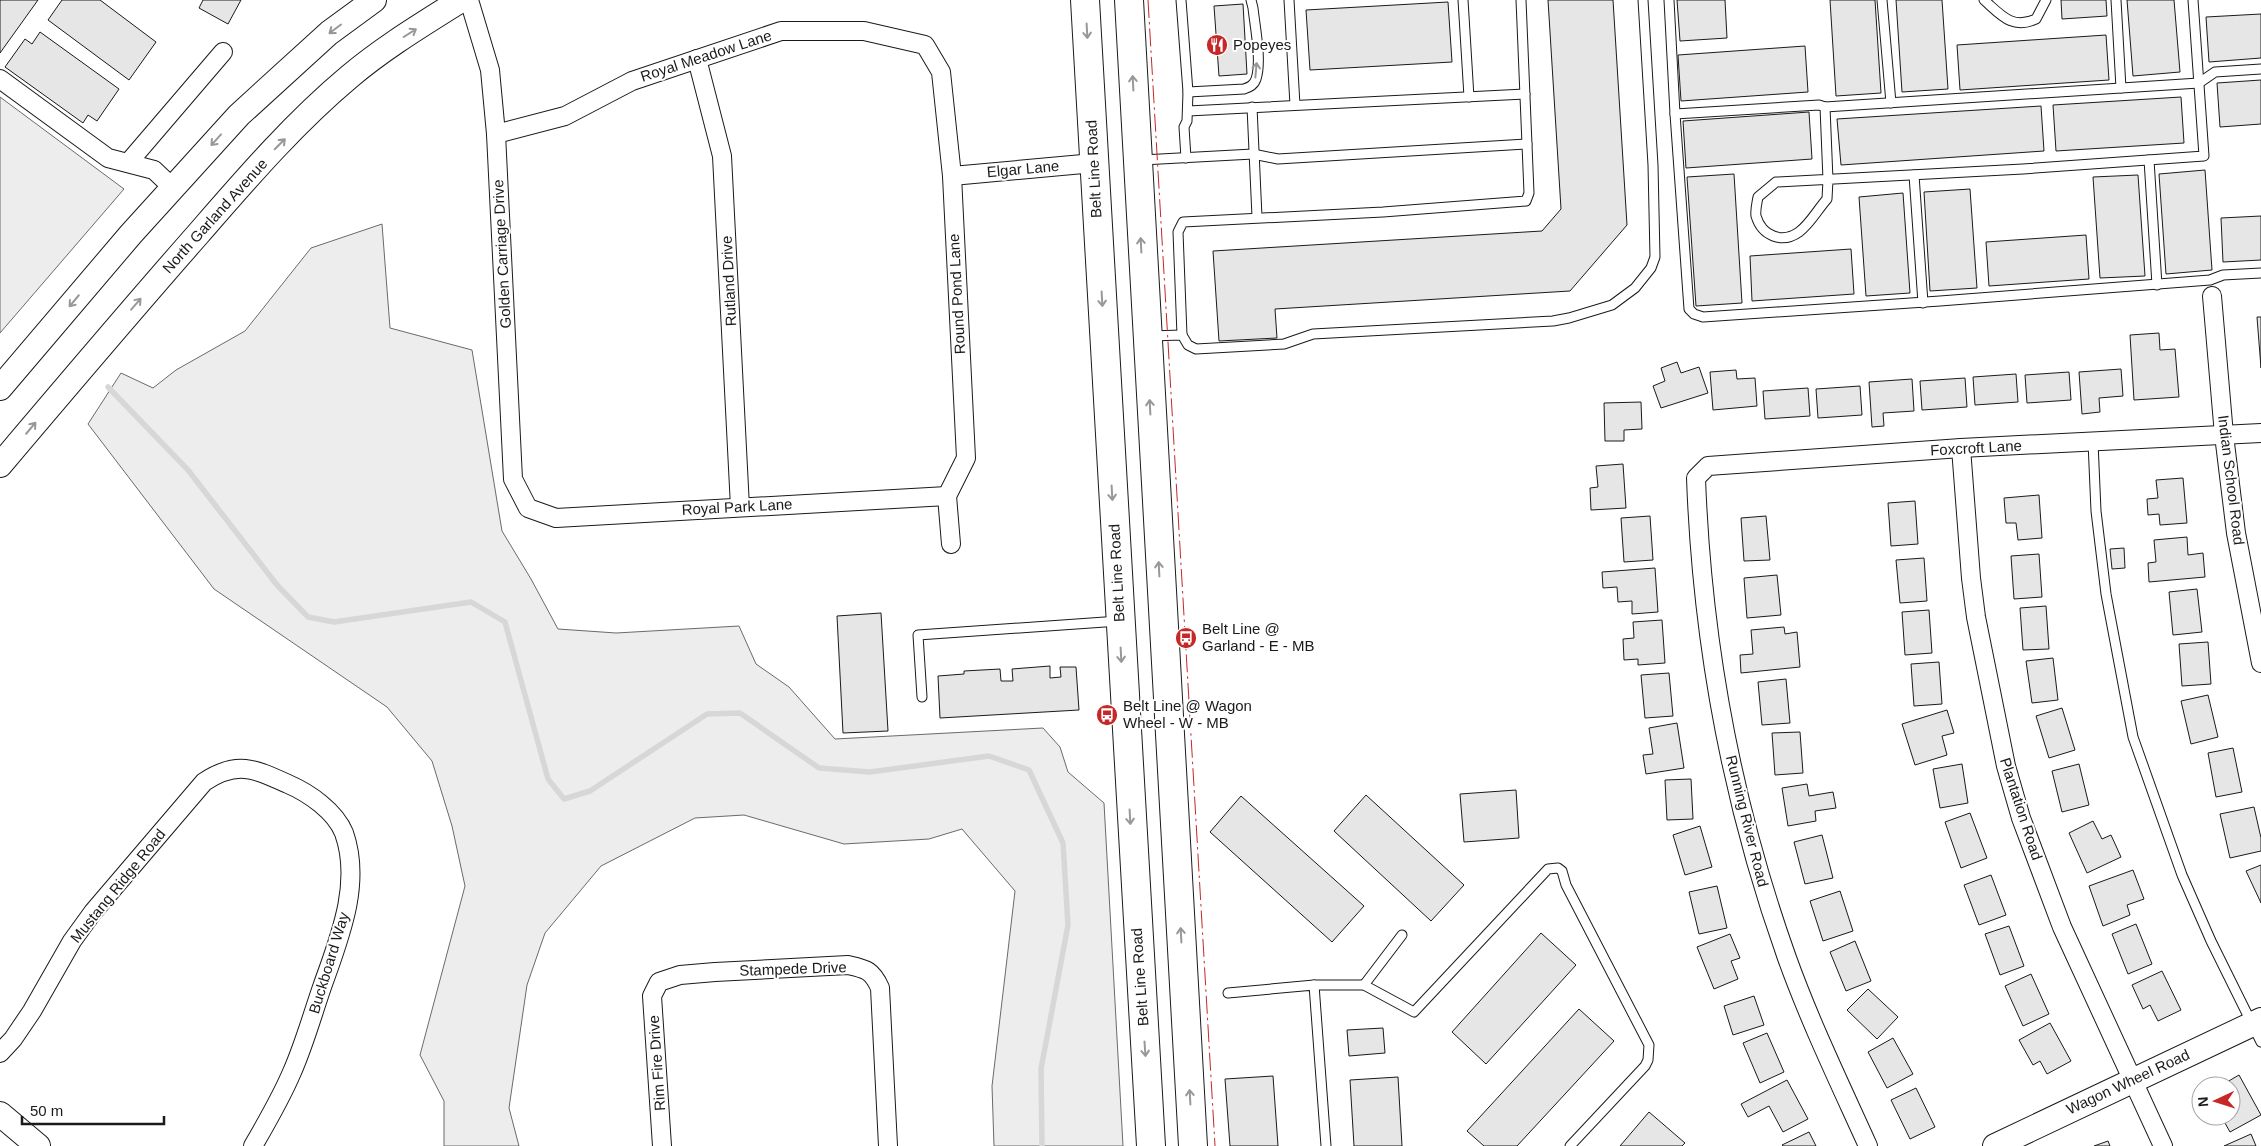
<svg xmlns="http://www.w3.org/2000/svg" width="2261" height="1146" font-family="Helvetica,sans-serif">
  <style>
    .green { fill: #ededed; stroke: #6a6a6a }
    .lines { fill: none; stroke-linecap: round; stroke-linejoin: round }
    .stream { stroke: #d7d7d7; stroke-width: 5.5 }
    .building { fill: #e6e6e6; stroke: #1a1a1a }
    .lane-casing { stroke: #1a1a1a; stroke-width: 11 }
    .street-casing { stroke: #1a1a1a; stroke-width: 20 }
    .secondary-casing { stroke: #1a1a1a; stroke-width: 26 }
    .primary-casing { stroke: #1a1a1a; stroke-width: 30 }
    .lane { stroke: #fff; stroke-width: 9 }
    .street { stroke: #fff; stroke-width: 18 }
    .secondary { stroke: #fff; stroke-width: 24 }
    .primary { stroke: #fff; stroke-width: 28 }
    .power { stroke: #c62828; stroke-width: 1; stroke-dasharray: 18 4 2.5 4; stroke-linecap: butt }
    .oneway { stroke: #989898 }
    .labels { text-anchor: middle; stroke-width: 4; stroke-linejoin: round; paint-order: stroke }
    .poi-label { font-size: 15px; fill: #1a1a1a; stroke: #fff; text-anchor: start }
    .street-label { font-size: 15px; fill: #1a1a1a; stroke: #fff }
  </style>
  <rect width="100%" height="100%" fill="#fff"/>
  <g class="green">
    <path d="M0,97l124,92 -124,144z"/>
    <path d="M382,224l8,104 82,22 30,181 29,48 27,50 58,4 123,-7 17,38 33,23 46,52 208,-11 17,19 8,25 36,31 19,343h-129l-2,-60 23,-195 -53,-62 -33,10 -85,5 -100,-29 -49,3 -94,48 -56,67 -18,52 -18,123 10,38h-75v-45l-24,-46 45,-169 -13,-60 -20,-65 -45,-54 -173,-118 -126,-165 33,-51 32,15 23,-18 69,-39 66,-83z"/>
  </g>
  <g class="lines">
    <path class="stream" d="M108,387l80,83 89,115 31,32 26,5 137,-20 34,20 43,157 16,20 26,-8 117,-77 33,-1 79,55 51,4 119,-16 40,14 34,73 5,82 -27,144 1,77"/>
  </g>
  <g class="building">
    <path d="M0,0h38l-38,53z"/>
    <path d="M62,0h38l56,42 -27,38 -81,-60z"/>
    <path d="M203,0h38l-13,24 -29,-16z"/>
    <path d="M1548,0h65l14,225 -57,66 -295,18 2,29 -58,3 -6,-90 329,-20 19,-22z"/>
    <path d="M1677,0h48l2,38 -47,3z"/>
    <path d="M1830,0h45l6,93 -45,3z"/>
    <path d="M1896,0h46l6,89 -46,3z"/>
    <path d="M2061,0h45l1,16 -45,3z"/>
    <path d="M2127,0h47l6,72 -47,4z"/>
    <path d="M1448,2l4,60 -142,8 -4,-60z"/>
    <path d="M1243,4l4,70 -28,2 -5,-70z"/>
    <path d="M2261,14v44l-52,4 -3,-45z"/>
    <path d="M40,32l79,57 -22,32 -9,-6 -5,8 -78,-56 20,-28 7,5z"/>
    <path d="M2106,35l3,45 -149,10 -3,-45z"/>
    <path d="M1805,46l3,46 -127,9 -3,-46z"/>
    <path d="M2261,80v44l-41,3 -3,-44z"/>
    <path d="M2181,97l3,46 -128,8 -3,-46z"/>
    <path d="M2041,106l3,45 -203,14 -4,-46z"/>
    <path d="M1809,112l3,47 -126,9 -3,-47z"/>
    <path d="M2205,170l7,100 -46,4 -7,-100z"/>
    <path d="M1734,174l8,129 -46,3 -9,-129z"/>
    <path d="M2138,175l7,101 -45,2 -7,-101z"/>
    <path d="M1970,189l7,99 -47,3 -6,-99z"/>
    <path d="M1903,193l7,100 -44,3 -7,-99z"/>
    <path d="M2261,216v44l-38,2 -2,-44z"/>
    <path d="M2086,235l3,44 -100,7 -3,-44z"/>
    <path d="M1851,249l3,45 -102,7 -2,-45z"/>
    <path d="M2257,317h4v51z"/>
    <path d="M2159,333l1,17 15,-1 4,48 -45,3 -4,-65z"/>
    <path d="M1677,362l4,11 18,-6 9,26 -47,15 -8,-22 12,-5 -4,-13z"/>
    <path d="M2121,369l2,27 -24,2 1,14 -18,2 -3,-42z"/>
    <path d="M1736,370l1,9 18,-1 2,28 -44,4 -3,-38z"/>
    <path d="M2069,372l2,28 -44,3 -2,-28z"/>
    <path d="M2016,374l2,28 -43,3 -2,-28z"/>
    <path d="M1965,378l2,29 -45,3 -2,-29z"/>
    <path d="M1912,379l2,32 -31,2 1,13 -12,1 -3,-45z"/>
    <path d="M1860,386l2,29 -44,3 -2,-29z"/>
    <path d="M1808,388l2,28 -45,3 -2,-28z"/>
    <path d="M1641,402l1,27 -18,1v11h-19l-1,-38z"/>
    <path d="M1623,464l3,44 -35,2 -1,-22 8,-1 -2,-21z"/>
    <path d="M2183,478l4,45 -27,2 -1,-11 -11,1 -1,-16 11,-1 -2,-18z"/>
    <path d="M2039,495l3,43 -24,2 -2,-17h-10l-2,-25z"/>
    <path d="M1915,501l3,43 -27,2 -3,-43z"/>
    <path d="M1650,516l3,44 -29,2 -3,-44z"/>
    <path d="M1766,516l4,44 -26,1 -3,-43z"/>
    <path d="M2187,537l1,18 15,-2 2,24 -56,5 -1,-19 8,-1 -2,-22z"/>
    <path d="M2124,548l1,20 -13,1 -2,-20z"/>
    <path d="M2039,554l3,43 -28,2 -3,-43z"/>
    <path d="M1924,558l3,43 -27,2 -4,-43z"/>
    <path d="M1655,568l3,44 -26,2v-13l-14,1 -1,-15 -14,1 -1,-16z"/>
    <path d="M1777,575l4,40 -34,3 -3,-40z"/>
    <path d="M2197,589l5,43 -29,3 -4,-43z"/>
    <path d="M2046,606l3,43 -26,1 -3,-42z"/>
    <path d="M1929,610l3,43 -27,2 -3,-43z"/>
    <path d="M881,613l7,118 -45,2 -6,-117z"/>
    <path d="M1662,620l3,43 -27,2v-6l-14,1 -1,-21 11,-1 -1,-16z"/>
    <path d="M1784,627l1,7 12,-2 3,35 -59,6 -1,-18 13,-1 -2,-24z"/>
    <path d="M2208,642l3,42 -29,2 -3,-42z"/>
    <path d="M2053,658l5,42 -26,3 -6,-42z"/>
    <path d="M1939,662l3,42 -28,2 -3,-42z"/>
    <path d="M1050,666v12l11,-1 -1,-10h16l3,43 -139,8 -2,-42 26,-2v-3l36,-2 1,12h12l-1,-12z"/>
    <path d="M1669,673l4,43 -28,2 -4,-43z"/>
    <path d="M1786,679l4,44 -28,2 -4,-43z"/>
    <path d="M2208,695l10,42 -27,7 -10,-43z"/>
    <path d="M2062,708l13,42 -26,8 -13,-42z"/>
    <path d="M1947,710l7,23 -12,3 5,19 -32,10 -13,-41z"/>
    <path d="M1677,723l7,45 -38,6 -3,-19 10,-1 -4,-26z"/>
    <path d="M1800,732l3,41 -28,2 -3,-42z"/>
    <path d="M2233,748l9,44 -26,5 -8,-44z"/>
    <path d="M1962,764l6,39 -28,5 -7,-39z"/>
    <path d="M2079,764l10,41 -27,7 -10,-41z"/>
    <path d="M1691,779l2,40 -26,1 -2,-40z"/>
    <path d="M1807,784l2,12 24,-4 3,16 -21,3 1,10 -28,5 -6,-38z"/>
    <path d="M1516,790l3,48 -55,4 -4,-48z"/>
    <path d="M1366,795l98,90 -33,36 -97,-90z"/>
    <path d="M1241,796l123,110 -32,36 -122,-110z"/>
    <path d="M2254,807l7,31v13l-31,7 -10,-44z"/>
    <path d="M1970,813l17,45 -26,10 -16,-46z"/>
    <path d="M2093,821l9,18 9,-4 10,22 -34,16 -18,-40z"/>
    <path d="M1700,826l12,41 -27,8 -12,-40z"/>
    <path d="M1822,835l11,43 -28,6 -11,-42z"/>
    <path d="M2261,865v38l-15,-32z"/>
    <path d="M2133,870l11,29 -17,6 3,10 -27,11 -14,-40z"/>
    <path d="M1991,875l15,40 -27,10 -15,-40z"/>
    <path d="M1717,886l10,42 -28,6 -10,-42z"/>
    <path d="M1840,891l13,40 -30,10 -13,-40z"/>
    <path d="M2136,924l16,40 -24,10 -16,-40z"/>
    <path d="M2009,926l15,40 -24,9 -15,-41z"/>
    <path d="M1541,933l35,32 -90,99 -34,-32z"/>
    <path d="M1730,934l10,24 -9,3 7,18 -24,10 -17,-42z"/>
    <path d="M1855,941l16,40 -25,10 -16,-39z"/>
    <path d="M2162,971l19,39 -23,11 -8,-16 -7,4 -11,-24z"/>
    <path d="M2031,974l18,40 -26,12 -18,-40z"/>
    <path d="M1868,989l30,28 -21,22 -30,-29z"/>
    <path d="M1754,996l10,29 -31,10 -9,-29z"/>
    <path d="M1579,1009l35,32 -97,105h-33l-17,-15z"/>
    <path d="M2050,1023l21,38 -24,13 -7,-13 -7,4 -14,-25z"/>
    <path d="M1383,1028l2,25 -36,3 -2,-26z"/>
    <path d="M1767,1033l17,39 -24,11 -17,-40z"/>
    <path d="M1893,1038l20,36 -26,14 -19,-36z"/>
    <path d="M2239,1075l22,40 -31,17 -9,-16h10v-30h-11z"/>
    <path d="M1273,1076l5,70h-48l-5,-67z"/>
    <path d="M1398,1077l4,69h-48l-4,-66z"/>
    <path d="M1787,1080l21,39 -25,13 -14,-26 -21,11 -7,-13z"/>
    <path d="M1916,1088l19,39 -25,12 -19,-39z"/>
    <path d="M2201,1097v14l-6,-11z"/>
    <path d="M1649,1112l36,31 -3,3h-62z"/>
    <path d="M1809,1132l7,14h-33l-1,-1z"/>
    <path d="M2251,1134l5,12h-32z"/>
    <path d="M2108,1141l2,5h-16z"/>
  </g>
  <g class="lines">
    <g class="lane-casing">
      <g id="lane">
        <path d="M1181,0l7,92 56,-3c6,-2 10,-4 12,-10 6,-18 -1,-52 -3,-71l-2,-8"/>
        <path d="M1289,0l6,105"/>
        <path d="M1463,0l6,97"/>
        <path d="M1669,0l6,114"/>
        <path d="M1882,0l9,103"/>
        <path d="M1984,0c17,15 28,30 52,19l10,-19"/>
        <path d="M2116,0l5,88"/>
        <path d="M2193,0l11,156 -181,13 -247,13 -18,15c-1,6 -3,13 -2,19 6,20 26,28 43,16 11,-8 19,-23 28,-33l1,-19 -3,-73 -6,-2 -144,9 14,195 5,5 9,3 237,-16 270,-21 13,-5 38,-2"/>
        <path d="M1252,107l5,110"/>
        <path d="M1825,107l374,-24 16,-11 46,-3"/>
        <path d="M1188,111l337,-17"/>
        <path d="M1186,158l-2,-31 3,-6 1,-29"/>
        <path d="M1142,160l111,-6 25,5 249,-15"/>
        <path d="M2149,160l8,125"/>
        <path d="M1914,175l9,128"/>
        <path d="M1182,335l-4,-103 5,-10 200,-10 143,-11 3,-8 -8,-193"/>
        <path d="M1150,336l32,-1 6,10 8,4 88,-5 29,-10 240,-13 16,-3 43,-13 23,-17 16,-20 4,-11 -2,-92 -10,-165"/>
        <path d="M2093,442l3,69 10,83 27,143 49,138 29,66 50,101"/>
        <path d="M922,697l-4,-62 201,-14"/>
        <path d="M1314,985h50l50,27 134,-143 10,-1 4,3 4,14 83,160 -1,15 -3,6 -75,80"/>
        <path d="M1364,985l38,-50"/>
        <path d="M1228,993l86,-8 12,161"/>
      </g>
    </g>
    <g class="street-casing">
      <g id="street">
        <path d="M469,0l21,70 6,64 17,345 15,29 28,10 391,-22"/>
        <path d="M697,59l25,97 18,351"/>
        <path d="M0,79l108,79 46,12 19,18"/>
        <path d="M496,134l69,-18 67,-35 149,-50h83l61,14 16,27 11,104 14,282 -19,38 4,48"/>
        <path d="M128,163l95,-111"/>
        <path d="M952,176l142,-13"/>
        <path d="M2212,296l12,139 12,98 25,130"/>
        <path d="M1961,448l10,130 5,39 30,149 15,52 41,109 101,219"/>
        <path d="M0,1053l13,-14 19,-28 40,-70 21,-29 111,-130c33,-22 51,-13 84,2 21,9 47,27 56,49 18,51 -5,106 -22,154 -10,29 -18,58 -30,85 -11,26 -25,50 -39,74"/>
        <path d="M662,1146l-10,-150 7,-14 21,-7 35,-3 133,-7c18,4 24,5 32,23l8,158"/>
        <path d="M1868,1146c-28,-62 -58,-124 -81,-188 -55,-154 -85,-316 -91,-480l12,-12 253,-18 300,-15"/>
      </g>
    </g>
    <g class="secondary-casing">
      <g id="secondary">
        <path d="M0,388l131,-154 108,-119 90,-82 45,-33"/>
        <path d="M0,465c66,-78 132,-156 199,-232 47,-54 95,-110 150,-156 34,-29 74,-53 112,-77"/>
        <path d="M0,1114l38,32"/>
        <path d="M1995,1146l266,-126"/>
      </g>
    </g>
    <g class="primary-casing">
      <g id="primary">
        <path d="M1085,0l66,1146"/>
        <path d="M1129,0l64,1146"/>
      </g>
    </g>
    <use href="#lane" class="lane"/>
    <use href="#street" class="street"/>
    <use href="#secondary" class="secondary"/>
    <use href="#primary" class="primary"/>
    <path class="power" d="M1148,0l67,1146"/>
  </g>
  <defs><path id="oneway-shaft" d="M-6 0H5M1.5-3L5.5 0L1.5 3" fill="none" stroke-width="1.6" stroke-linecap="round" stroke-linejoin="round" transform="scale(1.25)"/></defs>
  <g class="oneway">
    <use href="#oneway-shaft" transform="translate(335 29) rotate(143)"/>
    <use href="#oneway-shaft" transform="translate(1087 31) rotate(87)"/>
    <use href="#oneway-shaft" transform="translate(410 33) rotate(-32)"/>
    <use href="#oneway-shaft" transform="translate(1256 70) rotate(-85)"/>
    <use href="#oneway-shaft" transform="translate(1133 83) rotate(-93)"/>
    <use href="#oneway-shaft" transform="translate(216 140) rotate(132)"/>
    <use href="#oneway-shaft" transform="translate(280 144) rotate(-45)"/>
    <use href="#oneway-shaft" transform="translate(1141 245) rotate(-93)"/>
    <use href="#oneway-shaft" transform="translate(1102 299) rotate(87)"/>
    <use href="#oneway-shaft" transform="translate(74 301) rotate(130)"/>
    <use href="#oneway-shaft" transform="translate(136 304) rotate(-49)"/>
    <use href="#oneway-shaft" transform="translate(1150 407) rotate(-93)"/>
    <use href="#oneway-shaft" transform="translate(31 428) rotate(-50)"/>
    <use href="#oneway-shaft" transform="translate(1112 493) rotate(87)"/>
    <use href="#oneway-shaft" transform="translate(1159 569) rotate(-93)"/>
    <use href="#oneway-shaft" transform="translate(1121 655) rotate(87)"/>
    <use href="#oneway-shaft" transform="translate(1130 817) rotate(87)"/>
    <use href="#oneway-shaft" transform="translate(1181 935) rotate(-93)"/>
    <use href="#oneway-shaft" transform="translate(1145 1049) rotate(86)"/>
    <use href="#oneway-shaft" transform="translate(1190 1097) rotate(-93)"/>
  </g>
  <defs>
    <g id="restaurant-disc" transform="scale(1.125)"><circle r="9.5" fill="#c62828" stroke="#fff"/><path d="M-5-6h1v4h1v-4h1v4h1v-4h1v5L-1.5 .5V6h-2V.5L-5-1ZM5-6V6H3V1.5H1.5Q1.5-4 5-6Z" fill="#fff"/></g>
    <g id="bus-disc" transform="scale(1.125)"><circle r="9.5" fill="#c62828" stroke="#fff"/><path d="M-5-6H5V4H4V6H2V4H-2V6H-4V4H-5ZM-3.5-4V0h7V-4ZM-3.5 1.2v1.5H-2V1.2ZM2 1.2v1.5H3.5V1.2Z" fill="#fff"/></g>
  </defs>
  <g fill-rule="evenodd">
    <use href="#restaurant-disc" x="1217" y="45"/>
    <use href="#bus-disc" x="1186" y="638"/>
    <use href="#bus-disc" x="1107" y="715"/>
  </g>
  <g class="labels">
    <g class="poi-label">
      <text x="1233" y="50">Popeyes</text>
      <text x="1202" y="634">Belt Line @<tspan x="1202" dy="17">Garland - E - MB</tspan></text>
      <text x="1123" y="711">Belt Line @ Wagon<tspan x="1123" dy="17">Wheel - W - MB</tspan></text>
    </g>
    <g class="street-label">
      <text transform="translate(706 56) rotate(-18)" y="5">Royal Meadow Lane</text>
      <text transform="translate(1023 169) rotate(-5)" y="5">Elgar Lane</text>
      <text transform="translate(1094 169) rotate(-93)" y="5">Belt Line Road</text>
      <text transform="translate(215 216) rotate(-48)" y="5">North Garland Avenue</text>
      <text transform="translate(502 254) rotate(-93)" y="5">Golden Carriage Drive</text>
      <text transform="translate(729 281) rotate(-93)" y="5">Rutland Drive</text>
      <text transform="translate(957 294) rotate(-93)" y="5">Round Pond Lane</text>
      <text transform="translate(1976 448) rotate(-3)" y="5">Foxcroft Lane</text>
      <text transform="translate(2231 480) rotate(83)" y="5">Indian School Road</text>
      <text transform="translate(737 507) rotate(-3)" y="5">Royal Park Lane</text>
      <text transform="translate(1117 573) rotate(-93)" y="5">Belt Line Road</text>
      <text transform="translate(2021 809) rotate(72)" y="5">Plantation Road</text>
      <text transform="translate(1747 821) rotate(76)" y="5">Running River Road</text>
      <text transform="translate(118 886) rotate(-51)" y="5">Mustang Ridge Road</text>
      <text transform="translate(329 963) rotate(-73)" y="5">Buckboard Way</text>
      <text transform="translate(793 969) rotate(-2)" y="5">Stampede Drive</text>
      <text transform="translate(1140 977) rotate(-94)" y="5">Belt Line Road</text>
      <text transform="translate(657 1063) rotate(-94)" y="5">Rim Fire Drive</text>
      <text transform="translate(2128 1082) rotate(-25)" y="5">Wagon Wheel Road</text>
    </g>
  </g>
  <g transform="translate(2216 1101) rotate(266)"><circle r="24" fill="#ffffff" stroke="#a3a3a3"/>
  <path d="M0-4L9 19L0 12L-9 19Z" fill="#c62828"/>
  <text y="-8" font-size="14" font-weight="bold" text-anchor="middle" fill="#1a1a1a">N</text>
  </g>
  <path d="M22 1116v8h142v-8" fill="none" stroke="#1a1a1a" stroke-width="2.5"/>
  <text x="30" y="1116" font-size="15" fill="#1a1a1a" stroke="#ffffff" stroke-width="4" paint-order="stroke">50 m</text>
</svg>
